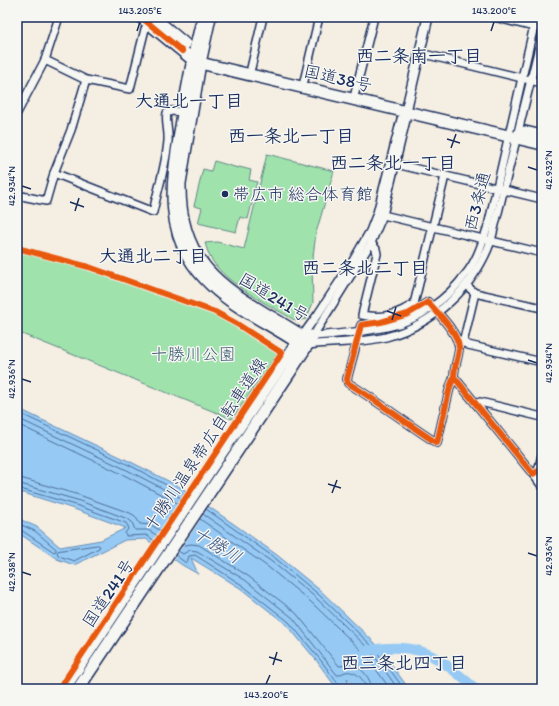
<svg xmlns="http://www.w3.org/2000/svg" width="559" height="706" font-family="Itim,'Klee One',sans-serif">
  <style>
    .green { fill: #a0e2ac; stroke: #5e8885 }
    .water { fill: #96caf4; stroke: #658cb8 }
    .pier { fill: #f5eee2 }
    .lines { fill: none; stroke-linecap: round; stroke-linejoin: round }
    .shore { stroke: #4c6d9a; stroke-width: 1 }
    .river { stroke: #96caf4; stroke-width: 10 }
    .minor-tunnel { stroke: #c9c8c8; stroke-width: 7; stroke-dasharray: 7 3.5; stroke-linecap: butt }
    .minor-casing { stroke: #1b2f5e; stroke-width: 10 }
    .major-casing { stroke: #1b2f5e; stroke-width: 12 }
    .highway-casing { stroke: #1b2f5e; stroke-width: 14 }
    .minor { stroke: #f6f6f2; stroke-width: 7 }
    .major { stroke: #f6f6f2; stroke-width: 9 }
    .highway { stroke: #f6f6f2; stroke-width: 11 }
    .cycleway-casing { stroke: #f6f6f2; stroke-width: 8 }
    .cycleway { stroke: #e8590c; stroke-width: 6 }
    .ticks { fill: none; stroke: #1b2f5e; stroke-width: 1.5 }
    .poi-dot { fill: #1b2f5e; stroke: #f6f6f2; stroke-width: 1.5 }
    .labels { text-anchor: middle; stroke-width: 3; stroke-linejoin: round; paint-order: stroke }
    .street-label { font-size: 17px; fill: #1b2f5e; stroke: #f6f6f2 }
    .poi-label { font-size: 17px; fill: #1b2f5e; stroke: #f6f6f2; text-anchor: start }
    .park-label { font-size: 17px; fill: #3c5c72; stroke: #f6f6f2 }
    .neighbourhood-label { font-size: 18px; font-weight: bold; fill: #1b2f5e; stroke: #f6f6f2 }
    .water-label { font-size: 18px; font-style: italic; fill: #3a5684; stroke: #f6f6f2 }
    .neatline { fill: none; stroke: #1b2f5e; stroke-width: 1.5 }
    .ticks-label { font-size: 10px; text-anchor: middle; fill: #1b2f5e }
  </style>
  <rect width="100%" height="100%" fill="#f5eee2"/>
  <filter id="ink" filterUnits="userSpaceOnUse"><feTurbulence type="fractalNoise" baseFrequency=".025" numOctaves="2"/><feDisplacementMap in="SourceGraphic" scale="8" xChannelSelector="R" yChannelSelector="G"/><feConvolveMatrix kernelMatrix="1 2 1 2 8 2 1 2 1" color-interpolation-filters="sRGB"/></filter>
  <g filter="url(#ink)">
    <g class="green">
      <path d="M267,154l67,17 -18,62 -4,31 1,39 -7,16 -10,2c-25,-15 -69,-36 -84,-61 -4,-5 -5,-12 -7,-17l12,-1 27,7z"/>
      <path d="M214,161l24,7 1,-1 12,3 -2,10 8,2 -9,37 -8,-2 -4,15 -38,-9 4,-15 -8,-2 9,-37 8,2z"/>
      <path d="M17,248l72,19 123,46 20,9 47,29 -47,68 -215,-87z"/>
    </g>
    <path class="water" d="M17,408l116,55 49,25 56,39 39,28 44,36 56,54 32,44h-51l-11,-11 3,11h-13l-21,-29 -29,-35 -47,-37 -49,-30 7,16 -16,-9 -36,-26 -21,1 -51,25 -17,-6 -40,-27v-14l20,9 23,20 41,-7 25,-12 -52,-19 -57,-18z"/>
    <path class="pier" d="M188,490l22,15 -37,56 -22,-16z"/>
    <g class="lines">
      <g class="shore">
        <path d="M17,412l114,54 54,29"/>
        <path d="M17,418l112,53 54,28"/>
        <path d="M17,424l109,52 53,28"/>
        <path d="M17,477l62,18 51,18 5,3 5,8 11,1 10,6"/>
        <path d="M17,483l60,17 51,19 4,3 3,8h13l10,6"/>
        <path d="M17,488l59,17 50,18 3,5 -4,5 1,3 20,-1 9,6"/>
        <path d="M206,509l69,49 43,36 56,54 30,41"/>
        <path d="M203,514l69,48 43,35 56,54 27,38"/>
        <path d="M200,519l68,48 43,35 55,53 24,34"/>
        <path d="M17,523l18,8 21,18v2l-2,1 -33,-22 -4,-1"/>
        <path d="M98,545l2,1 -1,2 -25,13 -15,-5 -2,-3 1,-2z"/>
        <path d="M181,546l10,-2 8,1 49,31 48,37 43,53c4,0 8,-2 13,-1 10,2 19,14 20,24"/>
        <path d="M178,551l5,3 7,-4 7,1 48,29 48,38 44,57h3c10,-9 25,2 26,14"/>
        <path d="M175,555l11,8 1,-1 2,-6 6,-1 47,30 47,37 30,36 20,27 1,4"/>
      </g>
      <path class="river" d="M366,651c24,-5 51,-6 73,9 13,8 25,19 37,29"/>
      <path class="minor-tunnel" d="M355,349l5,-21"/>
      <g class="minor-casing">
        <g id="minor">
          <path d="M494,17l48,12"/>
          <path d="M420,53l122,30"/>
          <path d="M45,60l41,20 44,9 15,-60 4,-5"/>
          <path d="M251,68l12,-51"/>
          <path d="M304,81l15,-64"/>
          <path d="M355,93l19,-76"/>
          <path d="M17,113l28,-53 14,-43"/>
          <path d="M396,164l146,35"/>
          <path d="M54,173l99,39c5,-23 13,-47 15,-71 1,-9 -3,-21 -1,-28l4,-2 12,1"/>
          <path d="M17,195l29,6 8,-28 17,-43 15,-50"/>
          <path d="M379,214l163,39"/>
          <path d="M371,243l5,6 1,5 -15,61c20,4 35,0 52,-11l31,-128"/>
          <path d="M466,285l9,8 67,15"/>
          <path d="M360,328l1,-3 20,-3 27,-8 20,-12c9,10 32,33 31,47 -1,10 -5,18 -5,28l79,97 5,-3 4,1"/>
          <path d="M302,336l16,-22 33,-50 19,-33 7,-18 24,-94 5,-8"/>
          <path d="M313,336c26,-2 53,-4 78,-10 28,-6 57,-28 74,-51 12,-14 17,-32 23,-49l48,-209"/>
          <path d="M313,336l58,-93 12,-28 23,-95v-7"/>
          <path d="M456,338l12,7 74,17"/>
          <path d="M463,343l12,-50"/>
          <path d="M307,345c26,-3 54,-2 79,-8 48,-13 88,-49 105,-96l51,-206"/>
          <path d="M355,349l-8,30 1,4c31,19 59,41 89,60l13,-56 4,-10"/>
          <path d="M476,404l4,-2 62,15"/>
          <path d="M538,471l4,-16"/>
          <path d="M533,474l9,12"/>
        </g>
      </g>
      <g class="major-casing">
        <path id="major" d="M406,111l22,-94"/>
      </g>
      <g class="highway-casing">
        <g id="highway">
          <path d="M141,17l51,42 8,4 342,81"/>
          <path d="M153,17l32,27"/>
          <path d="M201,25c-8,31 -14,63 -19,95 -9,57 -22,112 23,159 25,27 62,43 92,63l6,2"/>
          <path d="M525,132l17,4"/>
          <path d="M64,689l158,-237 80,-116"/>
          <path d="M78,689l212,-317 23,-36h-11c-65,-42 -124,-61 -122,-153l20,-120 10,-46"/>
        </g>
      </g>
      <use href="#minor" class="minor"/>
      <use href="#major" class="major"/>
      <use href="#highway" class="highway"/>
      <g class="cycleway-casing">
        <g id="cycleway">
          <path d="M141,17l41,34"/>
          <path d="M17,248l72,19 126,45 22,12 45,29 -223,336"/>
          <path d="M454,377l-4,10 -13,56c-30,-19 -58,-41 -89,-60l-1,-4 14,-54 20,-3 27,-8 20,-12c9,10 32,33 31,47 -1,10 -5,18 -5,28l79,97 5,-3 4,1"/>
        </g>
      </g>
      <use href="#cycleway" class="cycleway"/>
    </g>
  </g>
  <path class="ticks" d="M137,31l3,-9M491,31l3,-9M447,139l13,4M451,148l5,-14M528,167l9,3M22,186l9,3M70,202l14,5M75,211l4,-13M387,311l14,5M392,320l4,-13M528,360l9,3M22,379l9,3M328,484l13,4M332,493l5,-13M528,553l9,3M22,572l9,3M269,657l13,4M273,665l4,-13M266,684l4,-9"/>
  <circle class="poi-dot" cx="225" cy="194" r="4"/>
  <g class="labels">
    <g class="street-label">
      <text transform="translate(338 78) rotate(13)" y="6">国道38号</text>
      <text transform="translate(477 201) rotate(-76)" y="6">西3条通</text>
      <text transform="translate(274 297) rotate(31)" y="6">国道241号</text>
      <text transform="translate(205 444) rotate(-56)" y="6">十勝川温泉帯広自転車道線</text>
      <text transform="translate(108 593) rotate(-56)" y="6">国道241号</text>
    </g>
    <g class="poi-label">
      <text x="233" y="200">帯広市 総合体育館</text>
    </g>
    <g class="park-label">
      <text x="193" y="360">十勝川公園</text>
    </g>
    <g class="neighbourhood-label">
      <text x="419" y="62">西二条南一丁目</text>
      <text x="189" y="107">大通北一丁目</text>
      <text x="291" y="142">西一条北一丁目</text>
      <text x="393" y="169">西二条北一丁目</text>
      <text x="153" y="262">大通北二丁目</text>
      <text x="365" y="274">西二条北二丁目</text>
      <text x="404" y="669">西三条北四丁目</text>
    </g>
    <g class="water-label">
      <text transform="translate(217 545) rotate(32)" y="6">十勝川</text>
    </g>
  </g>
  <rect width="559" height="706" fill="none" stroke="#f6f6f2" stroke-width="44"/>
  <rect x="22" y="22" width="515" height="662" class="neatline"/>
  <g class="ticks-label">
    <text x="140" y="14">143.205°E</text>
    <text x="494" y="14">143.200°E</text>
    <text transform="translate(548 170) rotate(-90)" y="4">42.932°N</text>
    <text transform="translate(11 186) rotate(-90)" y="4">42.934°N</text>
    <text transform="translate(548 363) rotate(-90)" y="4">42.934°N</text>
    <text transform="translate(11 379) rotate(-90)" y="4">42.936°N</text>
    <text transform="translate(548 556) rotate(-90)" y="4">42.936°N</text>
    <text transform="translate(11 572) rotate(-90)" y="4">42.938°N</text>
    <text x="266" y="698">143.200°E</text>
  </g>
</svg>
